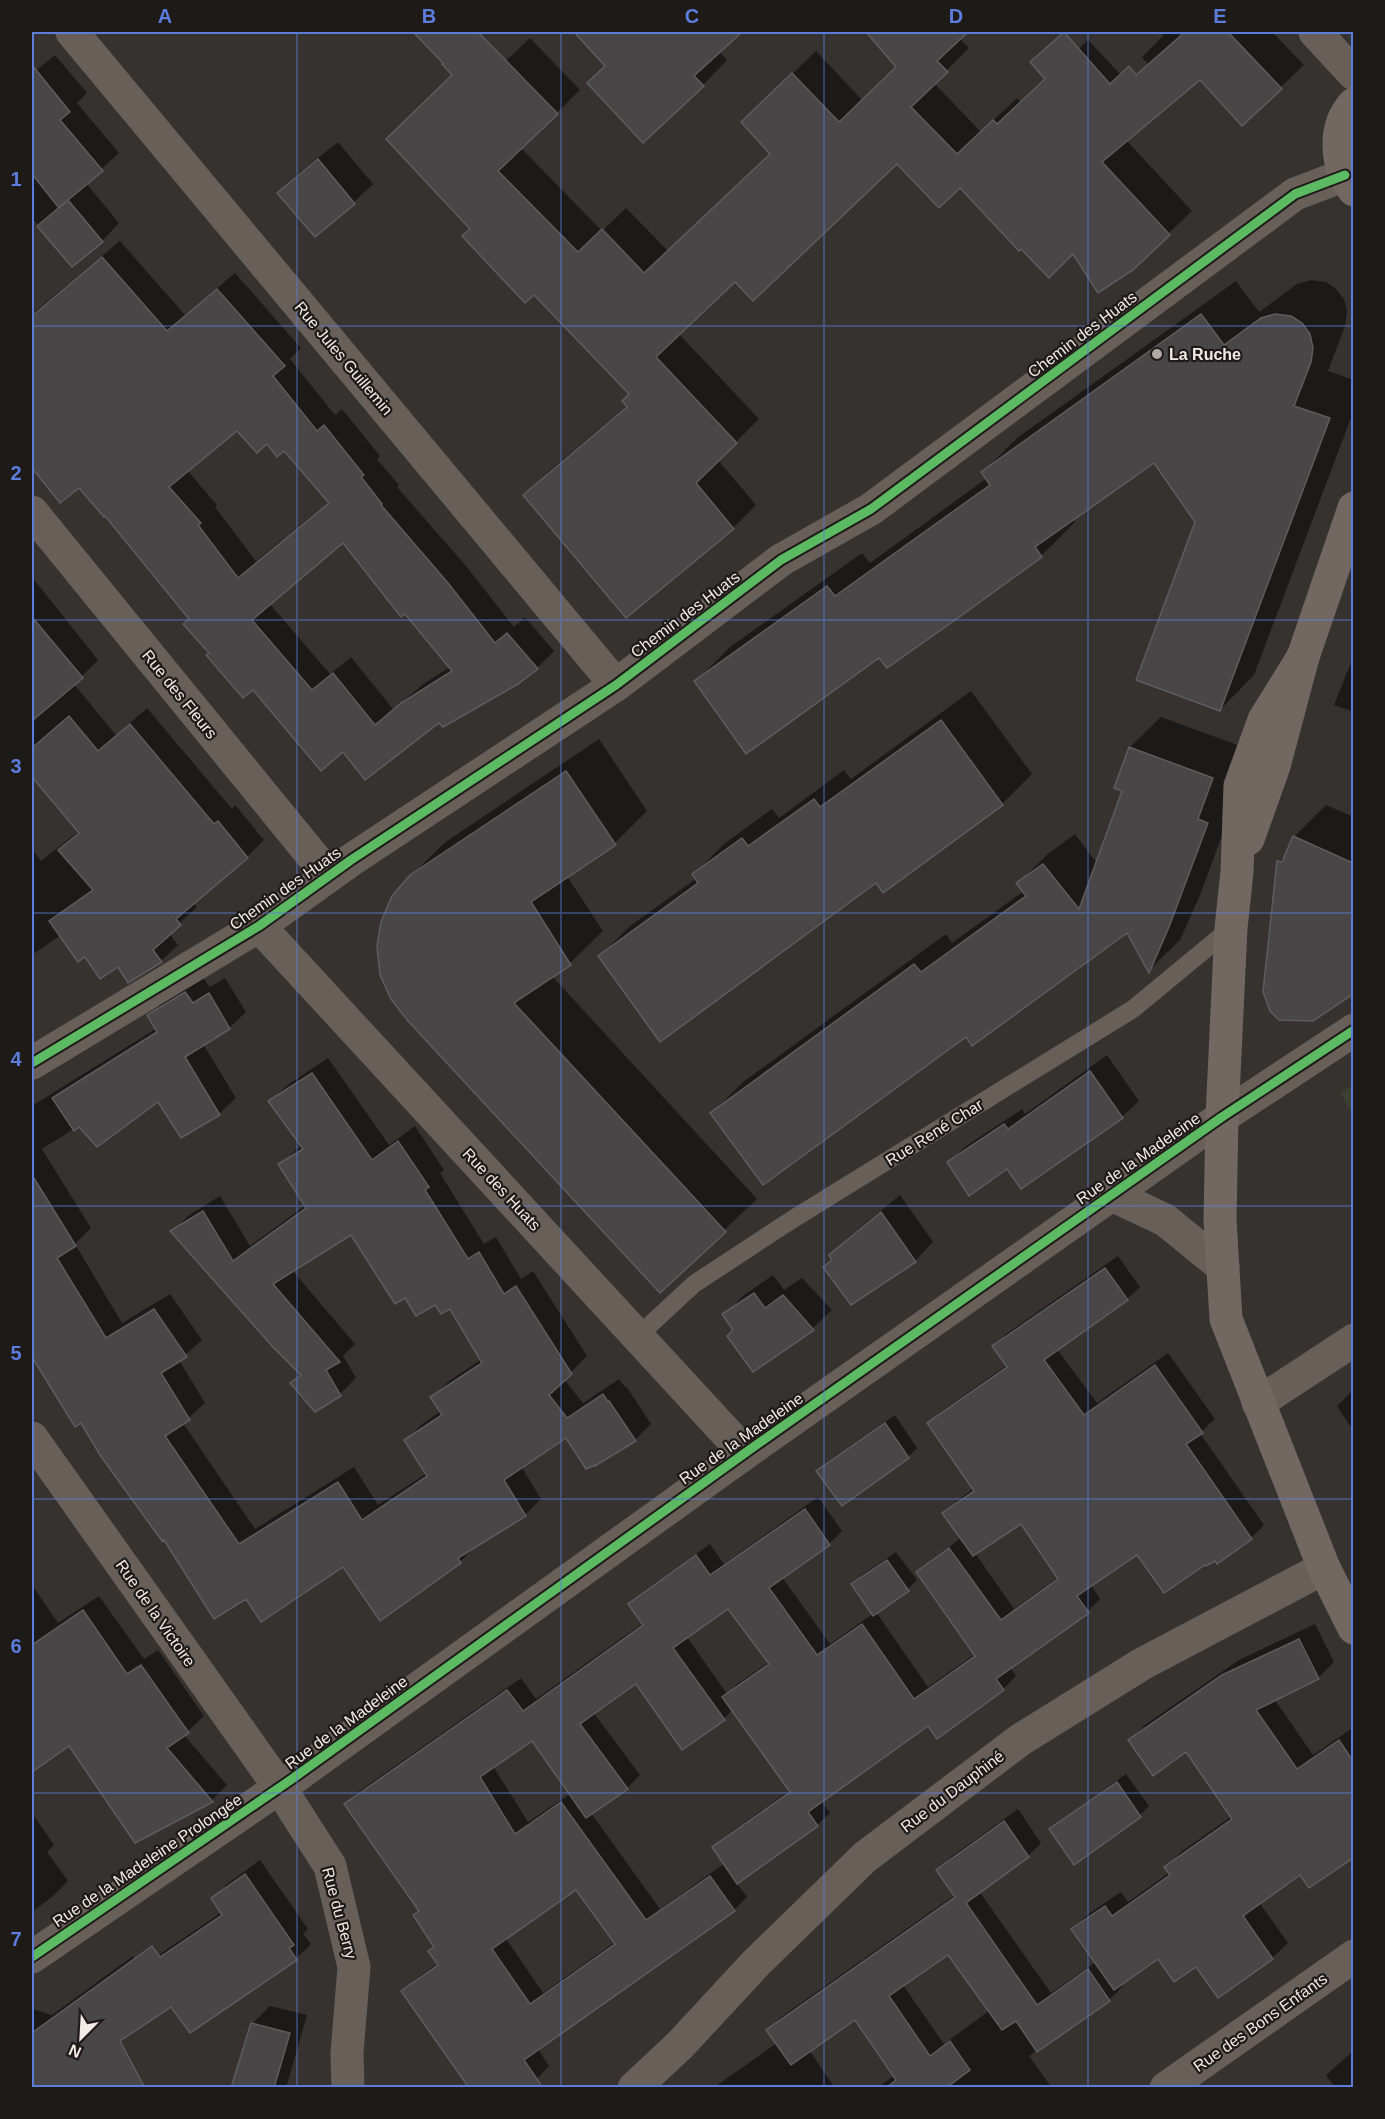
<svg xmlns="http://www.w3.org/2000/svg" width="1385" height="2119" font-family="Helvetica,sans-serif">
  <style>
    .green { fill: #3a4033 }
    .shadow { fill: #0007; fill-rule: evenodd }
    .building { fill: #484647; stroke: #5e5c5c; stroke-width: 1.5; fill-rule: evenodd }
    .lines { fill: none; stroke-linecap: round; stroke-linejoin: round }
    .lane { stroke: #685f59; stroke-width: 18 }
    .street { stroke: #685f59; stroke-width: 33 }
    .secondary { stroke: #736861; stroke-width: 33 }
    .cycleway-casing { stroke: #1e1a18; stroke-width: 13 }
    .cycleway { stroke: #5cba63; stroke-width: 9 }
    .grid { fill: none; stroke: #5d7ddc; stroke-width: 1.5; stroke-opacity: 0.55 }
    .poi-dot { fill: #b0aaa7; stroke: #1e1a18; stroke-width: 2 }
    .labels { text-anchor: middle; stroke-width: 4.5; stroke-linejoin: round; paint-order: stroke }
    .street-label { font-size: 16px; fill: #f1eae7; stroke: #1e1a18 }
    .poi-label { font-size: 16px; font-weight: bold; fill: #f1eae7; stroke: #1e1a18; text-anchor: start }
    .neatline { fill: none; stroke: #5d7ddc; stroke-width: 2 }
    .grid-label { font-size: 20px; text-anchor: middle; font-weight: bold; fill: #5d7ddc }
  </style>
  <rect width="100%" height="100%" fill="#363230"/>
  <path class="green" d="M1353,1085v29l-13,-21z"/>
  <g class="shadow">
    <path d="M576,32h163l-20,19 8,9 -24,25 -96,-20z"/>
    <path d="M867,32h99l-7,6 10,10 -35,35 47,49 36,-34 4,5 67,-63 68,72 -30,28 66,71 -60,57 -59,-16 -113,-66 -63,-24 -162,118 -56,54 80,85 -41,41 38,45 -23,23 -208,-33 23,-23 80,-67 3,-11 -159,-166 -44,-94 102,-96 50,52 -59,58 81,83 24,-23 42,43 104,-98 -6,-54 50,-48 47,50 35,-34z"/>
    <path d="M1161,32h111l32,33 -62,59 -42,-46 -23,20 -35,-41 22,-22z"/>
    <path d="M55,55l32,38 -10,10 42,50 -33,30 33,40 -17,18 -30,24 -40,-47v-146l1,1z"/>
    <path d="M338,142l35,42 -19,18 -39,33 -36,-42 19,-19z"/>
    <path d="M120,241l65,74 50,-42 66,75 -11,11 45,56 7,-6 38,47 -3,3 22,26 -2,2 69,79 48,61 11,-10 29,34 -17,17 -97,53 -97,29 -90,-62 -43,-36 -20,-33 -85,-105 -26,-28 -18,15 -29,-35v-152zM238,429l46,20 45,53 -73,59 -41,-54 2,-2 -30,-35zM343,540l107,127 -24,15 -33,27 -42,-52 -21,17 -61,-71z"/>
    <path d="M1311,280l15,2 10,7 8,10 3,13 -2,14 -17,45 26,9v30l-100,265 -34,35 -23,-188 -43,-61 -81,57 2,4 -34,34 -161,100 -184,25 34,-34 132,-94 8,10 117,-85 -4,-6 34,-34 219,-157 23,31 38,-28z"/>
    <path d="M32,577l66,83 -24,24 42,51 31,-27 85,101 3,-4 29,35 -17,17 -54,46 4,4 -28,26 9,12 -17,16 -43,4 -33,-10 -24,-20 -29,20v-106l9,12 38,-30 -47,-56z"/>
    <path d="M1354,655v57l-20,-7z"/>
    <path d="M971,691l61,83 -30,30 -126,77 -276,75 30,-30 67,-48 -3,-4 30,-30 48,-35 7,9 65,-48 7,9z"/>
    <path d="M1161,717l82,30 -5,45 -38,103 -20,45 -31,30 -22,-40 -160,105 -255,78 31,-31 203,-148 6,9 72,-52 -6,-8 31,-30 26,-19 22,29 27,-72 -8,-4 14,-40z"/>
    <path d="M599,739l48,72 -32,32 -48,33 36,55 -33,32 -18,13 205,223 -97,92 -249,-415 33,-33z"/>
    <path d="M1326,805l28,12v175l-41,27 -34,-157 8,-9 7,-16z"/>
    <path d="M202,977l8,10 15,-9 21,34 -17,16 -26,16 33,54 -17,16 -37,22 -24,-37 -78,26 -38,24 49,79 -16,16 47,79 48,-29 32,46 -23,20 26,43 -22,20 72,106 99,-62 24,38 49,-32 -21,-33 16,-16 19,-13 -9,-14 17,-16 33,-22 -32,-52 -45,-11 -54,-63 -59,37 63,74 -12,12 13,22 -16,16 -47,-11 9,-9 -129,-143 16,-16 31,-19 30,50 56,-41 -26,-41 22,-19 -32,-43 16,-16 42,-28 61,87 26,-19 29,44 -4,3 44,71 12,-7 25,42 12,-8 54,85 -23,23 19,24 36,-24 6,8 1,-1 25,38 -16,16 -68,-4 -46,30 20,33 -16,16 -48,30 -17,17 -80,56 -37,-53 -96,32 -82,-59 -84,-117 -5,4 -44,-71 11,-14 -11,-18v-216l125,-78 -8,-12 16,-16z"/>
    <path d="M1107,1055l32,46 -17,16 -115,49 -58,-4 17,-16 56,-37 3,5z"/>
    <path d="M900,1195l33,47 -18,19 -64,42 -20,-47 18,-19z"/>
    <path d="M1118,1256l22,31 -13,12 -70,50 40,54 71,-50 47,66 -15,14 64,92 -13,13 -34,24 -2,-3 -78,-6 -46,32 9,14 -12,12 -78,56 6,9 -13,13 -66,48 -9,-13 -107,76 9,13 -13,12 -81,57 11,15 -13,13 -196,139 11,17 -12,13 -134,-88 13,-12 22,-16 -3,-17 -15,-36 -74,-105 12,-13 163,-114 15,21 107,-76 -13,-18 13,-13 67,-48 14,20 94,-67 24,34 -13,13 -47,33 48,67 44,-31 -21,-29 9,-9 34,-23 21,28 -9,9 -32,23 52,75 47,-33 -57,-81 13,-13 30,-22 -17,-24 13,-13 17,-13 -45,-64 13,-13 65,-46 -13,-18 12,-13zM1021,1522l38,55 -45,32 -39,-56zM729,1607l40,55 -32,22 -10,10 -40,-57zM636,1682l88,37 9,-10 57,81 -63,45 -13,12 11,16 -65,46 -69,-96 36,-25 13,-13 -47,-63zM532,1739l38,55 -42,28 -35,-56zM576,1888l39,54 -72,51 -38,-56z"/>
    <path d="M773,1275l11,15 18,-12 30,32 -19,18 -60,42 -18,-40 -11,-15 19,-19z"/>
    <path d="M1354,1389v43l-17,-26z"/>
    <path d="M895,1415l22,33 -9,9 -66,47 -24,-33 9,-9z"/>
    <path d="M32,1585l26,38 41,-27 45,63 14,-9 46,66 -20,19 43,50 -15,15 -142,-56 -38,26z"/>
    <path d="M1315,1624l19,38 -16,16 -43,22 38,55 41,-28v130l-44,29 -9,-13 -42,29 29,41 -16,15 -54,38 -22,-31 -38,-9 -38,28 2,3 -13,13 -80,56 23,32h-175l18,-13 -40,-57 -46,32 26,38h-122l64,-45 -9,-13 13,-13 175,-123 -18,-24 13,-13 67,-48 23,34 -13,13 -49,35 72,102 45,-31 -23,-33 15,-15 33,-22 7,10 42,-30 -4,-5 15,-15 51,-36 -46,-66 -56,-10 15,-15 94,-65zM949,1953l41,57 -46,34 -41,-59z"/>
    <path d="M1126,1774l23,32 -9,9 -66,48 -24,-33 10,-9z"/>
    <path d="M32,1813l22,32 -7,7 21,29 -16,16 -20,15z"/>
    <path d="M260,1860l48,69 -5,5 8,10 -15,15 -97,67 -53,-57 14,-15 62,-42 -9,-14 14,-14z"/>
    <path d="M133,1956l15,59 -100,73h-16v-79l20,6z"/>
    <path d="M270,2006l37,9 -21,73h-53l19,-64z"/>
    <path d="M1354,2050v38h-19l-9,-13z"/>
  </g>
  <g class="building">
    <path d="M413,32h65l80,82 -60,57 80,81 24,-23 42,44 126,-119 -29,-32 51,-49 47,49 57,-55 -30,-35h102l-31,29 11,11 -37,35 46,47 36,-34 4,4 48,-45 -15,-17 34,-30 46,52 19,-18 7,9 49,-43h43l54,57 -40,37 -42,-46 -98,82 68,73 -37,35 -35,23 -25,-39 -24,24 -28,-29 -2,2 -59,-63 -21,20 -42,-44 -144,137 -18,-19 -79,75 81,86 -41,40 38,46 -108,89 -103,-123 104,-88 -5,-6 7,-7 -95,-99 -9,8 -63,-67 8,-7 -84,-90 66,-64 -10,-11 1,-1z"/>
    <path d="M574,32h168l-48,44 10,10 -61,57 -56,-60 18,-17z"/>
    <path d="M32,65l38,47 -10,8 43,51 -35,29 35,42 -31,25 -35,-41 30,-25 -8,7 -27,-34z"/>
    <path d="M318,159l37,45 -40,33 -38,-44z"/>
    <path d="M102,257l65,74 50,-42 68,77 -12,10 44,55 7,-6 40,50 -3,2 21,27 -1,1 67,78 47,60 12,-10 31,36 -20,15 -75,43 -4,-4 -74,57 -22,-28 -22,19 -68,-81 -10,8 -37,-43 3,-2 -26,-29 6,-5 -84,-103 -1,1 -25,-29 -19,15 -28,-35v-152zM237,431l20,22 10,-9 10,13 7,-6 45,52 -91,75 -40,-53 3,-2 -32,-36zM343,543l58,74 4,-3 47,57 -51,32 -26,22 -42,-52 -21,17 -60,-70z"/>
    <path d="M1201,314l23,31 37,-27 14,-4 16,2 11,7 8,11 3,14 -2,14 -17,44 36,12 -110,293 -84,-31 59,-158 -41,-59 -119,84 7,10 -84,61 -71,50 -8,-10 -133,96 -52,-73 133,-95 8,10 155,-111 -9,-13z"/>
    <path d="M32,617l51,61 -51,43z"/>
    <path d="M69,716l29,35 32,-27 84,100 4,-3 30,37 -72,61 5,6 -28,25 9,12 -34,21 -10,-16 -18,12 -15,-22 -7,5 -29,-41 44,-31 -35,-40 21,-17 -47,-56v-29z"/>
    <path d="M941,720l62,85 -120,88 -7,-10 -216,159 -62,-86 100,-73 -6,-9 50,-36 6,8 66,-47 6,8z"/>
    <path d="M1129,747l84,31 -15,41 10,4 -39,104 -20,46 -22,-40 -155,113 -6,-9 -203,148 -53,-72 204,-149 7,8 105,-76 -10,-13 27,-19 36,45 43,-118 -8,-3z"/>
    <path d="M566,771l50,74 -85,57 40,63 -57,38 212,229 -66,61 -252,-272 -17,-22 -11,-24 -3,-29 4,-24 11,-26 18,-21z"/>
    <path d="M1293,836l60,27v131l-40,27 -34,-1 -9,-9 -7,-19 14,-131 5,1z"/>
    <path d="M185,992l8,11 16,-10 21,36 -45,28 35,58 -39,23 -23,-36 -61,45 -18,-20 -5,4 -22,-33 105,-66 -10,-17z"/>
    <path d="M1090,1071l33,47 -102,71 -14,-20 -38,27 -22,-34 57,-38 4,5z"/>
    <path d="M312,1073l60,87 26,-19 31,46 -4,3 43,69 11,-7 25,42 12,-8 56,88 -23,21 18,23 36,-24 5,8 1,-1 27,40 -41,25v-1l-9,4 -20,-31 -62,42 22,36 -68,42 3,5 -81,58 -37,-54 -82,55 -15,-23 -32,20 -50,-79 -2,1 -62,-86 -19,-32 -6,4 -43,-70v-182l44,71 -19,12 49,80 48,-29 33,48 -26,16 29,47 -25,16 74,108 99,-62 24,38 65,-44 -23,-36 38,-25 -12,-18 52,-34 -32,-54 -9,5 -6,-9 -19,11 -11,-18 -10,6 -44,-69 -78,49 67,78 -14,8 15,26 -26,16 -25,-29 11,-8 -29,-29 -102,-115 33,-20 30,50 73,-53 -28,-44 25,-15 -35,-48z"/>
    <path d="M881,1212l35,50 -65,43 -28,-38 9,-7 -3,-5z"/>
    <path d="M1105,1268l23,32 -84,60 40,55 71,-50 48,68 -17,11 66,95 -35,25 -2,-3 -9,5 -1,-1 -41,28 -27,-38 -60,41 12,17 -93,66 8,11 -67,49 -9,-13 -120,86 10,14 -81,58 -25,-37 78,-55 -68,-95 47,-33 -41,-55 -55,39 52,72 -43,30 -46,-66 -27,19 -29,21 48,65 -42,29 -54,-77 -52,36 35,57 46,-32 85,118 64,-44 25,35 -211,149 19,28h-74l-68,-97 37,-26 -10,-14 6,-4 -21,-32 6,-4 -75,-107 163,-114 16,21 120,-86 -15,-21 68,-49 14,20 95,-66 25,36 -61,43 48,67 45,-31 52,75 30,-21 31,-22 -59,-84 33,-24 52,72 57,-41 -37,-55 -48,32 -31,-43 32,-22 -47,-68 80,-56 -15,-21zM576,1890l39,54 -85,60 -38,-55z"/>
    <path d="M754,1293l11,15 18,-13 31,35 -61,42 -26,-36 6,-6 -11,-16z"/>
    <path d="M885,1423l24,35 -67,48 -26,-35z"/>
    <path d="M887,1560l22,31 -36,25 -22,-32z"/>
    <path d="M83,1610l44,64 14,-9 48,68 -22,15 46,54 -78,41 -66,-97 -37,26v-127z"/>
    <path d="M1299,1639l20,40 -63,31 41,59 42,-29 14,21v97l-44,30 -9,-13 -57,41 30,43 -55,39 -22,-31 -22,15 -16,-23 -44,31 -43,-61 34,-23 7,10 58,-41 -6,-8 68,-48 -46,-67 -33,24 -25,-36 94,-65z"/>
    <path d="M1117,1782l24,35 -67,48 -25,-36z"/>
    <path d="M1004,1821l25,36 -63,46 71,102 51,-36 22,32 -73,51 -21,-31 -14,9 -54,-75 -59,41 41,60 20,-15 20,29 -20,15 2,3h-66l10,-8 -41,-60 -64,45 -25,-35 189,-133 -19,-27z"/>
    <path d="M245,1874l49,71 -5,3 8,12 -107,73 -19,-26 -51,34 25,47h-113v-55l120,-87 8,11 62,-42 -11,-17z"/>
    <path d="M251,2023l39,10 -16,55h-43z"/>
  </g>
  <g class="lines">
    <path class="lane" d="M638,1336l56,-52 99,-65 340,-210 98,-81"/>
    <g class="street">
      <path d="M72,32l544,653"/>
      <path d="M1315,32l39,42"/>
      <path d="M32,512l296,363"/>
      <path d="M259,926l486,527"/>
      <path d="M32,1063l227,-137 92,-66 265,-175 165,-125 90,-51 424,-315 50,-19"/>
      <path d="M1112,1195l53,25 58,47"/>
      <path d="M1258,1403l96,-63"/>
      <path d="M32,1438l248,350 50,78 24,101 -7,86 1,35"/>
      <path d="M32,1957l260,-178 453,-326 477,-336 132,-87"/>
      <path d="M634,2088l46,-43 76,-82 109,-106 155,-117 122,-76 182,-96"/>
      <path d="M1166,2088l188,-132"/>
    </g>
    <g class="secondary">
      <path d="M1354,104c-22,24 -18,61 0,86"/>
      <path d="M1303,657l-39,63 -24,66 -3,86 -6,56 -9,189 -2,103 6,99 98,249 30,60"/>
      <path d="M1248,839l26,-73 29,-109 51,-149"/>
    </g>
    <g class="cycleway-casing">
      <g id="cycleway">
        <path d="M32,1063l227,-137 92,-66 265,-175 165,-125 90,-51 424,-315 50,-19"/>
        <path d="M32,1957l260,-178 453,-326 477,-336 132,-87"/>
      </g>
    </g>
    <use href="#cycleway" class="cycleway"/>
  </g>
  <path class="grid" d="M297,32v2056M561,32v2056M824,32v2056M1088,32v2056M32,326h1322M32,620h1322M32,913h1322M32,1206h1322M32,1499h1322M32,1793h1322"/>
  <circle class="poi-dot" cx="1157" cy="354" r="6"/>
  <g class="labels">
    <g class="street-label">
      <text transform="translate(1082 334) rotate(-37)" y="6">Chemin des Huats</text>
      <text transform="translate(344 358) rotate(50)" y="6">Rue Jules Guillemin</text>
      <text transform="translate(685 614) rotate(-37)" y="6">Chemin des Huats</text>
      <text transform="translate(180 694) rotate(51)" y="6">Rue des Fleurs</text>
      <text transform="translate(285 888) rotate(-35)" y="6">Chemin des Huats</text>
      <text transform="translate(934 1132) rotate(-32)" y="6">Rue René Char</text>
      <text transform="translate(1138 1158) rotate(-35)" y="6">Rue de la Madeleine</text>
      <text transform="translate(502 1189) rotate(47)" y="6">Rue des Huats</text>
      <text transform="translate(741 1438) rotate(-35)" y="6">Rue de la Madeleine</text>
      <text transform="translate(156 1613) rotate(55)" y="6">Rue de la Victoire</text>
      <text transform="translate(346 1722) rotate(-36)" y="6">Rue de la Madeleine</text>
      <text transform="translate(952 1791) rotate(-37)" y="6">Rue du Dauphiné</text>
      <text transform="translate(147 1860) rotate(-34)" y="6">Rue de la Madeleine Prolongée</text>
      <text transform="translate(340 1913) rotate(75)" y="6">Rue du Berry</text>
      <text transform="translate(1260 2022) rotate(-35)" y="6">Rue des Bons Enfants</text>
    </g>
    <g class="poi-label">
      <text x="1169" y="360">La Ruche</text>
    </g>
  </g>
  <rect width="1385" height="2119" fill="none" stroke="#1e1a18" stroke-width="66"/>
  <g transform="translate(81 2038) rotate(204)" stroke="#1e1a18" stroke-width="4.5" paint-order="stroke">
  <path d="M0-4.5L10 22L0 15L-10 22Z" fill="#f1eae7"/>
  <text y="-9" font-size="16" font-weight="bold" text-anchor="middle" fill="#f1eae7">N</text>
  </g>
  <rect x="33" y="33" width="1319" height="2053" class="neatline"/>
  <g class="grid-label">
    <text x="165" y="23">A</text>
    <text x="429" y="23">B</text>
    <text x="692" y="23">C</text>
    <text x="956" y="23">D</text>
    <text x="1220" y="23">E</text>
    <text x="16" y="186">1</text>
    <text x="16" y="480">2</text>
    <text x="16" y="773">3</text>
    <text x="16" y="1066">4</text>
    <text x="16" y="1360">5</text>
    <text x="16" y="1653">6</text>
    <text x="16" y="1946">7</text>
  </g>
</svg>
